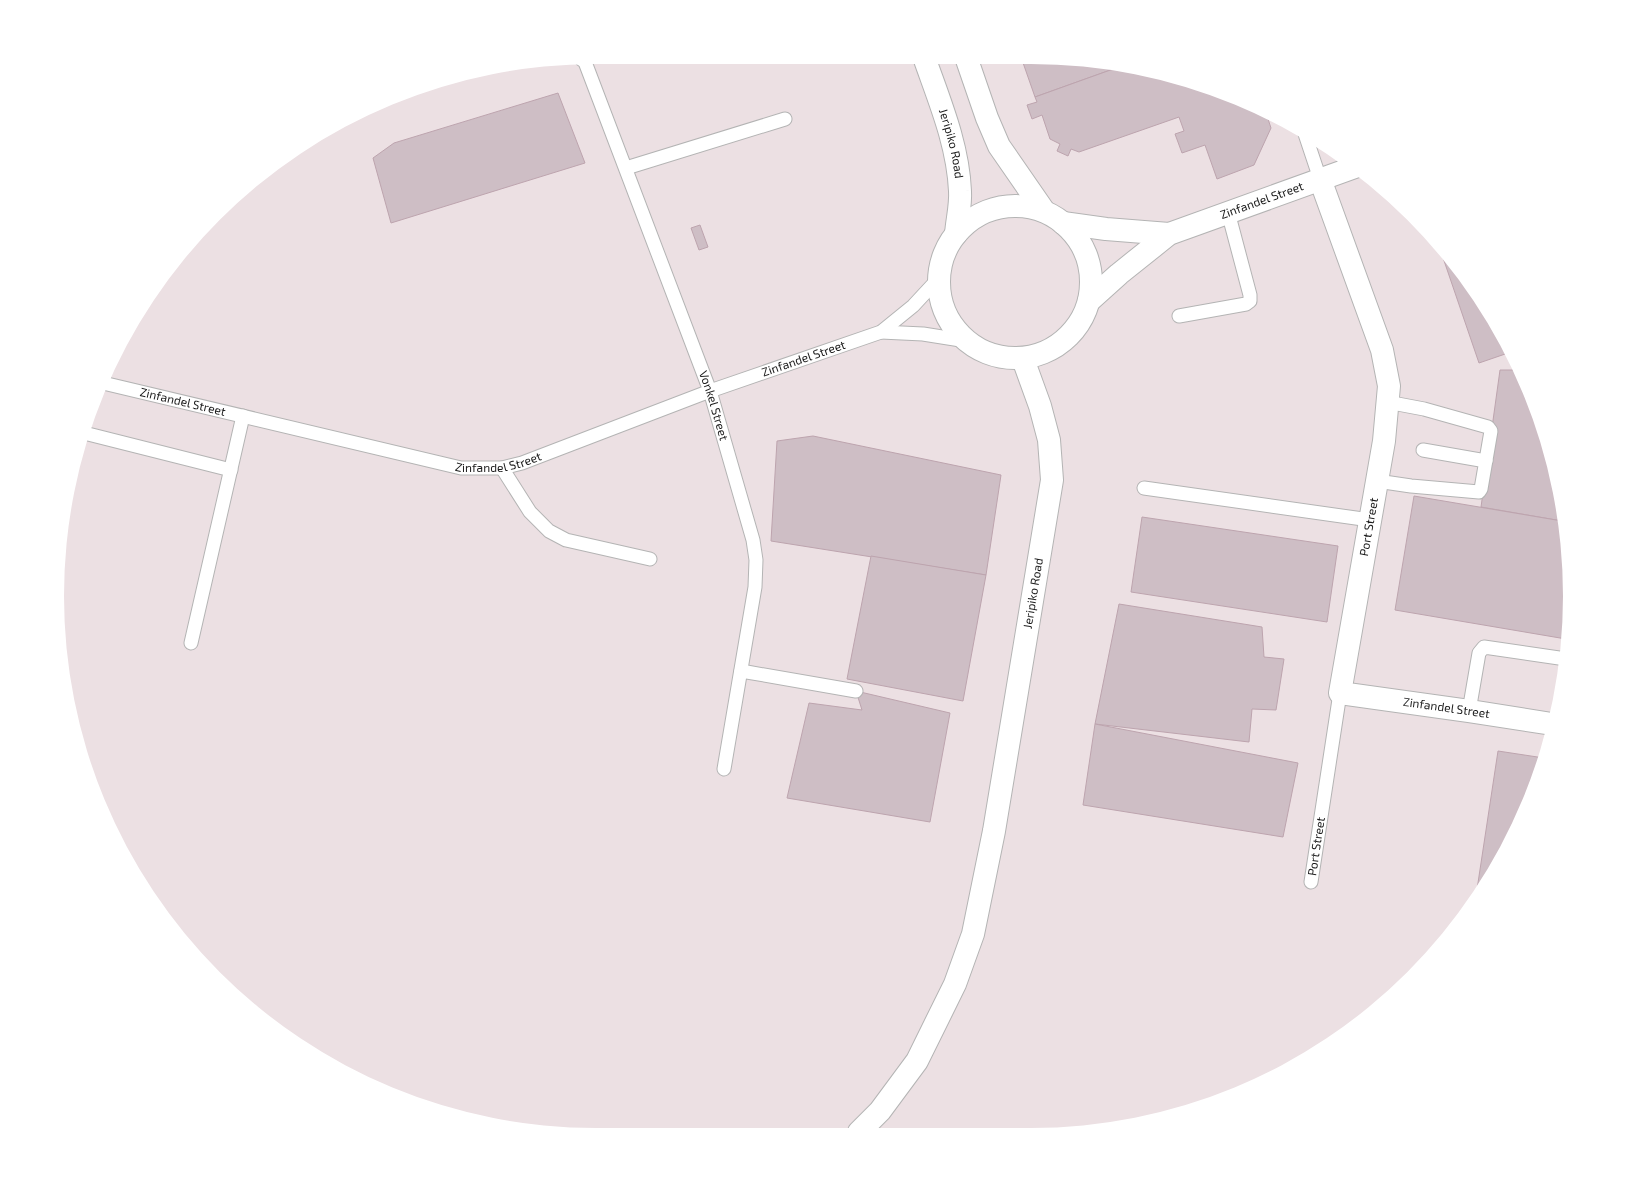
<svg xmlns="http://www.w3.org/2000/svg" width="1627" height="1192" font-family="'Exo 2',sans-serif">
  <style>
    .building { fill: #cebec5; stroke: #bda4ae }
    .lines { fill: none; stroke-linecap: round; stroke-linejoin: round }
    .lane-casing { stroke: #b4b4b4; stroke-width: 15 }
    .street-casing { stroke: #b4b4b4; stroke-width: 24 }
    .lane { stroke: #fff; stroke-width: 13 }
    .street { stroke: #fff; stroke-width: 22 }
    .labels { text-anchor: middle; stroke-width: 3.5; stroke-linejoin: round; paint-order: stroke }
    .street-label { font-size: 12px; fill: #1b1b1b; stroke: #fff }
  </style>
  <rect width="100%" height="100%" fill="#ece0e3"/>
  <g class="building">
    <path d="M1021,57h10l85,11 -81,29z"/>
    <path d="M1116,68l54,7 64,22 2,7 7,-3 23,12 5,15 -17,37 -37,14 -12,-34 -23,8 -7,-19 9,-3 -5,-14 -100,35 -8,-3 -3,7 -11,-5 3,-7 -10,-5 -8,-24 -10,4 -5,-14 10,-3 -2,-5z"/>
    <path d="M558,93l27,70 -194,60 -18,-65 21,-15z"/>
    <path d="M700,225l8,22 -9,3 -8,-22z"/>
    <path d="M1439,246l19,22 53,84 -32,11z"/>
    <path d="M1500,370h19l33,86 10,65 -81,-14z"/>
    <path d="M813,436l188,39 -15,100 -215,-34 6,-100z"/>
    <path d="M1414,496l148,25 7,40 -3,78 -171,-29z"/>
    <path d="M1142,517l196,29 -11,76 -196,-30z"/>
    <path d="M871,556l115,19 -23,126 -116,-22z"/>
    <path d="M1119,604l143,23 2,30 20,2 -8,51 -24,-1 -3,33 -154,-18z"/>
    <path d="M856,691l94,22 -20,109 -143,-24 22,-95 53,7z"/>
    <path d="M1095,724l203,39 -15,74 -200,-32z"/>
    <path d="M1498,751l46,7 -3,11 -43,96 -22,31z"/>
  </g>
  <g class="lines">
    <g class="lane-casing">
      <g id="lane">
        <path id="s1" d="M581,59l4,3 125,329 43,149 3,20 -1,27 -31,182"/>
        <path d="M1305,134l15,45"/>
        <path d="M626,168l159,-49"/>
        <path d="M1179,316l67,-12 4,-3v-6l-22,-83"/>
        <path d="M881,332l42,2 44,7"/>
        <path id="s2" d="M103,383l358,85h41l20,-5 188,-72 171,-59 32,-26 26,-28"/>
        <path d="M84,433l147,37"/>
        <path d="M1423,450l63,11"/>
        <path d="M502,468l28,44 19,19 17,9 84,19"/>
        <path d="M1377,481l34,5 68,6 2,-3 10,-58 -3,-4 -64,-18 -37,-7"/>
        <path d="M1144,488l226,32"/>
        <path d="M191,643l52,-227"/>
        <path d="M741,671l115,20"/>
        <path d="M1469,711l10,-58 5,-6 82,12"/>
        <path id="s3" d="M1311,882l29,-189"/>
      </g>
    </g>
    <g class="street-casing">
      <g id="street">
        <path id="s4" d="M924,57c15,43 34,87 36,134 1,14 -3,29 -4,43"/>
        <path d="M966,57l21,61 12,28 45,65"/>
        <path id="s5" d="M1320,179l62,171 7,36 -5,55 -44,252 129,18 83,13"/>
        <circle cx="1015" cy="282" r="76"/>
        <path d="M1063,223l43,6 63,5"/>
        <path id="s6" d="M1089,301l30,-27 50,-40 186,-67"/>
        <path id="s7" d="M859,1132l21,-21 37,-50 38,-77 18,-50 21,-103 58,-351 -3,-40 -9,-34 -17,-47"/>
      </g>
    </g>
    <use href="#lane" class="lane"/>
    <use href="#street" class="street"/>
  </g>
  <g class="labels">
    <g class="street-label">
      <text dy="4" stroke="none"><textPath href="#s4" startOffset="91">Jeripiko Road</textPath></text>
      <text dy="4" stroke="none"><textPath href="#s6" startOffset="203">Zinfandel Street</textPath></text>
      <text dy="4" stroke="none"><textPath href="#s2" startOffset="730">Zinfandel Street</textPath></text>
      <text dy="4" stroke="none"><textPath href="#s2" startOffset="82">Zinfandel Street</textPath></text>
      <text dy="4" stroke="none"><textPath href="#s1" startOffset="372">Vonkel Street</textPath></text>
      <text dy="4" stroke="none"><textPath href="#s2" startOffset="406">Zinfandel Street</textPath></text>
      <text transform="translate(1369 527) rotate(-80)" y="4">Port Street</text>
      <text dy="4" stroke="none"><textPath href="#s7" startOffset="577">Jeripiko Road</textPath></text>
      <text dy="4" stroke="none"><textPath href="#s5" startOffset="637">Zinfandel Street</textPath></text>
      <text dy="4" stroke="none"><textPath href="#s3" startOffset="36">Port Street</textPath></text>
    </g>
  </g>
  <path d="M0 0H1627V1192H0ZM596 64H1031A532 532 0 0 1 1563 596V596A532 532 0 0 1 1031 1128H596A532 532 0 0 1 64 596V596A532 532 0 0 1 596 64Z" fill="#fff" fill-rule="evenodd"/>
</svg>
